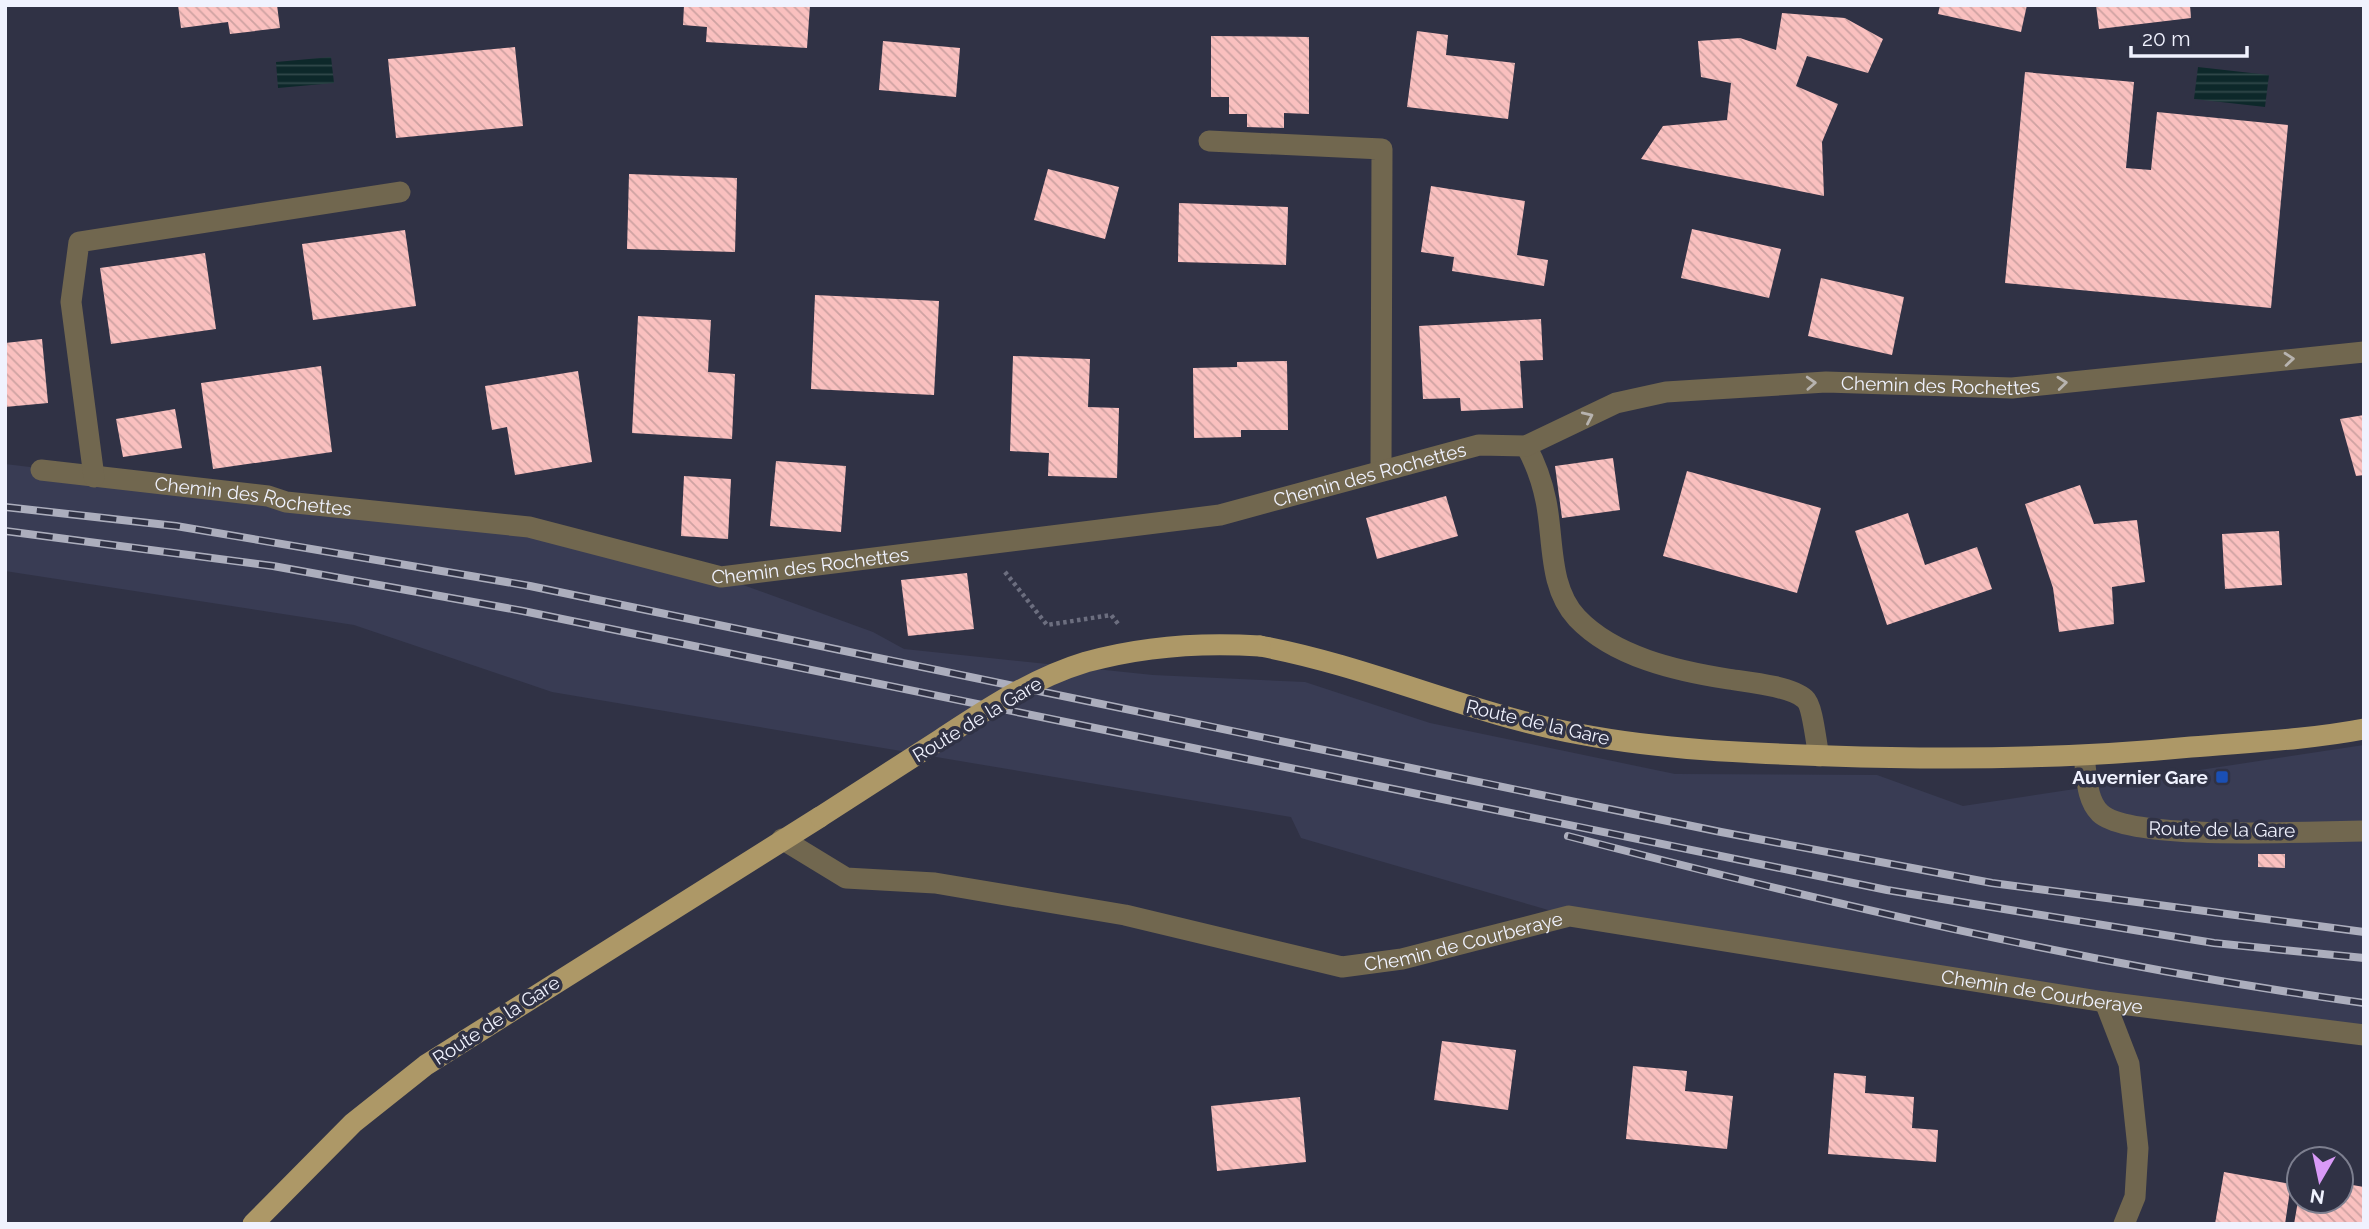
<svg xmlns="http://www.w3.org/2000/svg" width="2369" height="1229" font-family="Raleway,sans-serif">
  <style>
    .built { fill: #393c54 }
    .water { fill: url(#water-rules) }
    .building { fill: url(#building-back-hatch) }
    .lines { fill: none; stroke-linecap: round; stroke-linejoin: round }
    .path { stroke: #6c6e7f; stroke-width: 4.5; stroke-dasharray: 3.5 3.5; stroke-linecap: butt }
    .minor { stroke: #71674f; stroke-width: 21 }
    .major { stroke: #ad9867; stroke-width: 21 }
    .rail-casing { stroke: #acaebd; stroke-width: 8 }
    .rail { stroke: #303245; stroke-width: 5; stroke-dasharray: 16; stroke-linecap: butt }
    .major-bridge { stroke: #ad9867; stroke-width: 21 }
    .oneway { stroke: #b7b3af }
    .transit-dot { fill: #1a4fb4; stroke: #303245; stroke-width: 2.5 }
    .labels { text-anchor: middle; stroke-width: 7; stroke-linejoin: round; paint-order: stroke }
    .street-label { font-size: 19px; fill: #f0f2fe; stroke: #303245 }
    .poi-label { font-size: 19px; font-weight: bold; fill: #f0f2fe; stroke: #303245; text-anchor: end }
  </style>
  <defs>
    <pattern id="water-rules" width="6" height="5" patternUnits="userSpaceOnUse" patternTransform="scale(1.75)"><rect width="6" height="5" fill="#0d282a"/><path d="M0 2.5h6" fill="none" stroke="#31484a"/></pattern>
    <pattern id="building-back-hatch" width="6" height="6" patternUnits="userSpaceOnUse" patternTransform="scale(1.75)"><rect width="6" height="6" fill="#fac0bf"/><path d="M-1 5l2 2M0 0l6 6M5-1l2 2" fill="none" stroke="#cea2a2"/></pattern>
  </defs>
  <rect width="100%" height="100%" fill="#303245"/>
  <path class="built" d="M5,464l524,63 192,50 152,55 31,17 249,26 152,7 125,41 245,51 202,1 86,31 401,-61v290l-795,-119 -268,-78 -10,-21 -739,-125 -198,-67 -349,-54z"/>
  <g class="water">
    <path d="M331,57l3,26 -56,5 -2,-26z"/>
    <path d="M2198,67l71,8 -4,32 -71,-8z"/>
  </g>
  <g class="building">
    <path d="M178,5h99l3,23 -50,6 -2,-12 -47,6z"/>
    <path d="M684,5h126l-3,43 -101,-6 1,-15 -24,-2z"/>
    <path d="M1940,5h87l-6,27 -83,-18z"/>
    <path d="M2096,5h94l1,13 -92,11z"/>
    <path d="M1782,13l63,5 38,21 -15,34 -61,-17 -11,30 42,18 -16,38 2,54 -183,-37 22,-33 64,-6 4,-37 -30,-6 -3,-36 42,-3 36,12z"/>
    <path d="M1417,31l31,4 -2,20 69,8 -7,56 -101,-12z"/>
    <path d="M1211,36l98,1v77l-25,-1v15l-37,-1v-13h-18v-17h-18z"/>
    <path d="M883,41l77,7 -4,49 -77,-7z"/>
    <path d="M515,47l8,79 -127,12 -8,-79z"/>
    <path d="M2025,72l109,10 -8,86 25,2 6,-58 131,13 -17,183 -266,-25z"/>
    <path d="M1048,169l71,18 -14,52 -71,-19z"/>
    <path d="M629,174l108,4 -2,74 -108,-3z"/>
    <path d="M1431,186l94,15 -8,54 31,5 -4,26 -92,-15 2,-14 -33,-5z"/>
    <path d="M1179,203l109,4 -2,58 -108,-3z"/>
    <path d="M1692,229l89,20 -12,49 -88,-20z"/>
    <path d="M405,230l11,76 -103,14 -11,-76z"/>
    <path d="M205,253l11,76 -105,15 -11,-76z"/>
    <path d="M1821,278l83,19 -12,58 -84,-19z"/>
    <path d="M815,295l124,6 -5,94 -123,-6z"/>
    <path d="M638,316l73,4 -3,52 27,2 -3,65 -100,-6z"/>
    <path d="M1541,319l2,41 -23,1 3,47 -62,3 -1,-13 -37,1 -4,-73z"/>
    <path d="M42,339l6,64 -43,4v-64z"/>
    <path d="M1013,356l77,3 -2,48 31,1 -2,70 -69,-2 1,-23 -39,-2z"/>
    <path d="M1287,361l1,69h-47v7l-47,1 -1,-70 44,-1v-5z"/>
    <path d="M321,366l11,86 -119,17 -12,-86z"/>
    <path d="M578,371l14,91 -77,13 -8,-48 -15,3 -7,-44z"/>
    <path d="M175,409l7,39 -59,9 -7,-38z"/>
    <path d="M2364,415v60l-8,1 -16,-57z"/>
    <path d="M1613,458l7,52 -58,8 -7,-52z"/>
    <path d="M776,461l70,5 -5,66 -71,-6z"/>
    <path d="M1687,471l134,37 -24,85 -134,-37z"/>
    <path d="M684,476l47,3 -3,60 -47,-3z"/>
    <path d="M2080,485l14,39 43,-4 8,62 -33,5 2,37 -55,8 -6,-44 -28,-84z"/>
    <path d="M1446,496l12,40 -81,23 -11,-41z"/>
    <path d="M1908,513l17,52 52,-18 15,42 -105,36 -32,-94z"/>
    <path d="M2279,531l3,54 -57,4 -3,-55z"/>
    <path d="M967,573l7,56 -66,7 -7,-56z"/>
    <path d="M2258,854h27v14l-27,-1z"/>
    <path d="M1442,1041l74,9 -8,60 -74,-10z"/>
    <path d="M1633,1066l54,5 -2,20 48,5 -6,53 -101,-10z"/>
    <path d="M1834,1073l32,3 -1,17 49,4 -2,31 26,2 -2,32 -108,-8z"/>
    <path d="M1300,1097l6,65 -89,9 -6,-65z"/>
    <path d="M2224,1172l67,12 -6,40h-70z"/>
    <path d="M2341,1183l23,4v37h-70l4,-23h43z"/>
  </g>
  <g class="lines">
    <path class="path" d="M1005,572l42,53 64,-10 8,10"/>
    <g class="minor">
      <path d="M1209,141l173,8 -1,320"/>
      <path d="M1526,446c10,18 16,35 20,55 8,39 2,86 31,117 37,39 100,53 151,61 20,3 63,7 77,20 8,7 11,45 14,57"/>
      <path id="s1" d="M41,470l227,26 18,6 243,25 192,50 499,-62 259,-70 47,1 90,-43 50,-11 160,-10 186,6 352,-36"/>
      <path d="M94,477l-23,-175 8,-60 321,-50"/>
      <path d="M2084,757c3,19 2,42 16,56 30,29 216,18 264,18"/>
      <path id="s2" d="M782,839l64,39 89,5 190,32 217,52 60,-8 167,-43 536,86 259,33"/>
      <path d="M2105,1002l24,62 9,84 -3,49 -11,27"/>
    </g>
    <g class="major">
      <path d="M1260,646c109,20 210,68 319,88 84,16 167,19 252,22 121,4 240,3 360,-9 58,-5 115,-7 173,-18"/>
      <path d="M253,1224l100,-101 73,-58 394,-248"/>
    </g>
    <g class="rail-casing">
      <g id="rail">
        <path d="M5,507l171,19 354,60 1191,246 271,51 372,49"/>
        <path d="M5,531l268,35 250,45 1364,279 327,53 150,15"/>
        <path d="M1568,836c262,68 527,130 796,167"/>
      </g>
    </g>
    <use href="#rail" class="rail"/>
    <path class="major-bridge" d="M820,817c40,-26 81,-52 121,-78 46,-30 92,-61 145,-77 58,-16 114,-20 174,-16"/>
  </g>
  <defs><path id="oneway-chevron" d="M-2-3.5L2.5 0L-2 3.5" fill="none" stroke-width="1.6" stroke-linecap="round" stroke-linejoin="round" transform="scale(1.75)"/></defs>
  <g class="oneway">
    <use href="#oneway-chevron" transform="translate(2289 359) rotate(-5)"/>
    <use href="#oneway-chevron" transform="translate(1811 383) rotate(-3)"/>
    <use href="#oneway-chevron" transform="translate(2062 383) rotate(-6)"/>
    <use href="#oneway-chevron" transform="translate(1588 417) rotate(-25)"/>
  </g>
  <rect class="transit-dot" x="2215" y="770" width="14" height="14" rx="3.5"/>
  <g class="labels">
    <g class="street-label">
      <text dy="7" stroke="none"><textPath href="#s1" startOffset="1934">Chemin des Rochettes</textPath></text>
      <text dy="7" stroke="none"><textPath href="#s1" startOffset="1348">Chemin des Rochettes</textPath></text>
      <text dy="7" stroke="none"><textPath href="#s1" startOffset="214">Chemin des Rochettes</textPath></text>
      <text dy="7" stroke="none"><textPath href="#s1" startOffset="780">Chemin des Rochettes</textPath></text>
      <text transform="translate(977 719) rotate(-31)" y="7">Route de la Gare</text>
      <text transform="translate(1538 722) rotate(13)" y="7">Route de la Gare</text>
      <text transform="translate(2222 829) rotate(1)" y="7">Route de la Gare</text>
      <text dy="7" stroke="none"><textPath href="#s2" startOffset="704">Chemin de Courberaye</textPath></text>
      <text dy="7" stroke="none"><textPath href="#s2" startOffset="1292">Chemin de Courberaye</textPath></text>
      <text transform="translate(496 1020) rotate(-33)" y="7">Route de la Gare</text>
    </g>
    <g class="poi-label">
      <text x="2208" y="784">Auvernier Gare</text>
    </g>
  </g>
  <rect width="2369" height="1229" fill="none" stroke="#f0f2fe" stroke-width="14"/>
  <g transform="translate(2320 1180) rotate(189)"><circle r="33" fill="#303245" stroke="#7d7f8f" stroke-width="2"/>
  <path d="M0-5L12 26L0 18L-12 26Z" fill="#d99af7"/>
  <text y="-10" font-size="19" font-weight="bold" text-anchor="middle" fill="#f0f2fe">N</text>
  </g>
  <path d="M2131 46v10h116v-10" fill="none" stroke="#f0f2fe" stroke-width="3.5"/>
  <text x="2142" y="46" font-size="21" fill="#f0f2fe" stroke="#303245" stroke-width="5" paint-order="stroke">20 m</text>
</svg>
